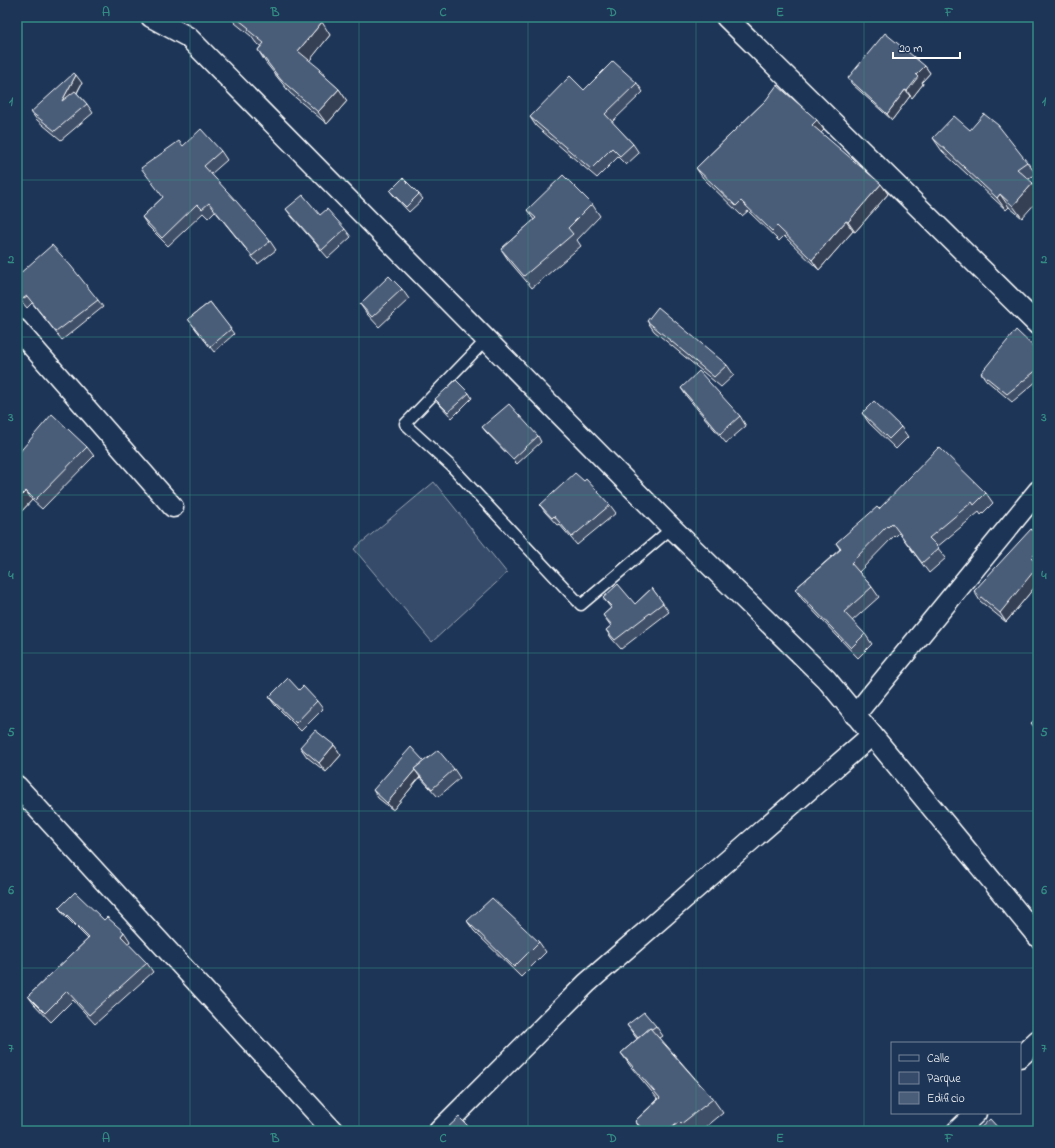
<svg xmlns="http://www.w3.org/2000/svg" width="1055" height="1148" font-family="'Indie Flower',sans-serif">
  <style>
    .green { fill: #364b69; stroke: #9aa5b4 }
    .lines { fill: none; stroke-linecap: round; stroke-linejoin: round }
    .service-casing { stroke: #fff; stroke-width: 13 }
    .minor-casing { stroke: #fff; stroke-width: 23 }
    .service { stroke: #1d3557; stroke-width: 10 }
    .minor { stroke: #1d3557; stroke-width: 20 }
    .wall { fill: #405068; stroke: #fff }
    .shaded-wall { fill: #344155; stroke: #fff }
    .building { fill: #4a5d79; stroke: #fff }
    .grid { fill: none; stroke: #338b84; stroke-width: 1; stroke-opacity: 0.55 }
    .neatline { fill: none; stroke: #338b84; stroke-width: 1.5 }
    .grid-label { font-size: 13px; text-anchor: middle; font-weight: bold; fill: #338b84 }
  </style>
  <rect width="100%" height="100%" fill="#1d3557"/>
  <filter id="ink" filterUnits="userSpaceOnUse"><feTurbulence type="fractalNoise" baseFrequency=".025" numOctaves="2"/><feDisplacementMap in="SourceGraphic" scale="8" xChannelSelector="R" yChannelSelector="G"/><feConvolveMatrix kernelMatrix="1 2 1 2 8 2 1 2 1" color-interpolation-filters="sRGB"/></filter>
  <g filter="url(#ink)">
    <path class="green" d="M434,482l73,91 -75,69 -78,-93z"/>
    <g class="lines">
      <g class="service-casing">
        <path id="service" d="M487,339l-82,85 46,42 130,139 91,-77"/>
      </g>
      <g class="minor-casing">
        <g id="minor">
          <path d="M151,17l37,20 484,491 155,152 211,257"/>
          <path d="M726,17l312,308"/>
          <path d="M17,329l156,178"/>
          <path d="M855,715l183,-224"/>
          <path d="M17,786l316,345"/>
          <path d="M1020,1057l18,-17"/>
          <path d="M439,1131l148,-148 285,-248"/>
          <path d="M957,1131l19,-18"/>
        </g>
      </g>
      <use href="#service" class="service"/>
      <use href="#minor" class="minor"/>
    </g>
    <g class="wall">
      <path d="M231,17h84l15,18 -21,26 16,16 14,12 8,12 -20,23 -37,-31 -24,-30 -8,-13 3,-4 -5,-3 -5,-7 -16,-13z"/>
      <path d="M925,66l5,7 -8,9 1,2 -11,14 -2,-2 -18,24 -40,-36 -4,-6z"/>
      <path d="M82,83l-5,10 10,11 6,9 -32,27 -24,-20 -6,-8z"/>
      <path d="M637,83l6,9 -31,30 21,22 6,9 -13,12 -8,-8 -21,21 -61,-52 -6,-9 54,-27z"/>
      <path d="M766,100l58,30 -3,3 67,61 -33,38 -2,-1 -34,39 -35,-34 -5,5 -31,-30 -6,5 -39,-38 -7,-10z"/>
      <path d="M970,130l57,32 9,12 -7,5 -7,39 -13,-11 -3,3 -64,-59 -9,-13z"/>
      <path d="M183,146l38,5 6,9 -16,14 59,67 6,9 -18,14 -43,-53 -7,7 -5,-5 -35,33 -20,-20 -6,-9 21,-20z"/>
      <path d="M390,191l29,3 4,5 -14,13 -15,-16z"/>
      <path d="M592,204l8,12 -23,24 4,6 -49,42 -23,-27 -8,-12 33,-29 -7,-10z"/>
      <path d="M286,209l34,6 25,14 6,8 -23,21 -36,-41z"/>
      <path d="M17,276l81,24 5,7 -41,33 -30,-37 -5,5 -10,-12z"/>
      <path d="M402,289l7,10 -30,28 -12,-13 -7,-10z"/>
      <path d="M210,302l24,32 -20,18 -26,-33z"/>
      <path d="M647,321l80,44 7,10 -13,12 -67,-56z"/>
      <path d="M1038,351v29l-26,22 -26,-22 -5,-7z"/>
      <path d="M681,388l59,28 6,10 -20,17 -39,-46z"/>
      <path d="M469,393l3,5 -20,20 -13,-14 -4,-5z"/>
      <path d="M862,413l39,14 7,10 -12,12 -27,-26z"/>
      <path d="M482,427l56,9 3,6 -24,22 -31,-32z"/>
      <path d="M87,447l7,9 -52,53 -10,-9 -12,13 -3,-3v-55z"/>
      <path d="M584,481l26,24 6,8 -39,32 -18,-21 -2,1 -12,-13 -5,-7z"/>
      <path d="M986,493l7,10 -12,12 -2,-3 -42,35 9,11 -17,15 -30,-40 -4,4 -1,-1 -35,36 13,15 7,10 -27,24 13,13 7,10 -14,14 -56,-59 -7,-10 45,-40 -4,-6 43,-34z"/>
      <path d="M1038,535v48l-32,39 -26,-21 -6,-10z"/>
      <path d="M652,588l17,24 -48,37 -9,-10 -6,-9 5,-4 -8,-11 8,-7 -8,-10 32,6z"/>
      <path d="M299,690l18,11 6,8 -22,22 -26,-26 -6,-8z"/>
      <path d="M1038,717v14l-3,-3 -4,-5z"/>
      <path d="M334,745l7,10 -15,17 -19,-15 -7,-10z"/>
      <path d="M424,762l30,7 6,9 -22,19 -18,-20 -27,33 -15,-12 -5,-8z"/>
      <path d="M59,908l45,12 26,21 -2,3 19,19 6,9 -58,52 -22,-24 -22,22 -17,-18 -6,-8 60,-57 -22,-22z"/>
      <path d="M467,921l72,21 7,10 -25,25 -47,-46z"/>
      <path d="M627,1025l29,1 7,10 -3,2 53,61 10,14 -22,18h-59l-7,-10 23,-22 -27,-32 -10,-14 16,-14z"/>
    </g>
    <g class="shaded-wall">
      <path d="M322,22l8,13 -23,29 -9,-13z"/>
      <path d="M925,66l5,7 -8,9 1,2 -11,14 -5,-7 9,-16z"/>
      <path d="M320,69l9,13 -10,-11z"/>
      <path d="M76,75l6,8 -14,26 -6,-8z"/>
      <path d="M339,89l8,12 -20,23 -9,-12z"/>
      <path d="M905,90l5,6 -18,24 -5,-6z"/>
      <path d="M817,120l7,10 -5,5 -7,-10z"/>
      <path d="M1033,183l5,7v10l-16,18 -9,-12z"/>
      <path d="M881,184l7,10 -33,38 -7,-10z"/>
      <path d="M1000,194l9,13 -3,3 -9,-12z"/>
      <path d="M846,221l7,10 -34,39 -7,-10z"/>
      <path d="M26,491l6,9 -12,13 -3,-5v-8z"/>
      <path d="M1038,551v32l-32,39 -6,-9 31,-55z"/>
      <path d="M334,745l7,10 -15,17 -7,-9z"/>
      <path d="M415,770l5,7 -27,33 -6,-7z"/>
      <path d="M124,932l6,9 -3,4 -6,-9z"/>
    </g>
    <g class="building">
      <path d="M235,17h80l7,5 -24,29 22,18 -1,2 20,18 -21,23 -37,-32 -23,-30 6,-7 -16,-13 1,-2z"/>
      <path d="M885,33l40,33 -9,9 2,2 -11,14 -2,-1 -18,24 -39,-36z"/>
      <path d="M613,61l24,22 -32,31 28,30 -13,12 -8,-8 -21,21 -61,-52 40,-41 14,14z"/>
      <path d="M74,73l2,2 -14,26 13,-10 12,13 -32,27 -24,-19z"/>
      <path d="M777,85l40,35 -5,5 69,59 -33,38 -2,-1 -34,39 -35,-34 -5,5 -31,-30 -5,5 -40,-38 70,-68z"/>
      <path d="M984,114l14,11 29,37 -10,7 16,14 -20,23 -13,-12 -3,4 -64,-60 21,-22 16,14z"/>
      <path d="M201,129l20,22 -17,15 33,36 33,39 -18,15 -43,-53 -7,6 -5,-5 -35,34 -20,-21 21,-20 -22,-29 38,-27 4,5z"/>
      <path d="M563,175l29,29 -24,24 5,6 -49,42 -23,-27 35,-31 -9,-8z"/>
      <path d="M403,178l16,16 -13,13 -16,-16z"/>
      <path d="M303,195l17,20 7,-6 18,20 -23,21 -36,-41z"/>
      <path d="M52,245l19,21 27,34 -42,32 -29,-36 -6,4 -4,-5v-19z"/>
      <path d="M389,276l13,13 -30,28 -12,-13z"/>
      <path d="M210,302l21,27 -21,18 -22,-28z"/>
      <path d="M658,307l69,58 -13,12 -67,-56z"/>
      <path d="M1016,330l22,21v18l-31,25 -26,-21z"/>
      <path d="M699,371l41,45 -20,18 -39,-46z"/>
      <path d="M456,380l13,13 -21,19 -13,-13z"/>
      <path d="M874,401l27,26 -12,12 -27,-26z"/>
      <path d="M509,404l29,32 -25,23 -31,-32z"/>
      <path d="M52,414l35,33 -52,53 -9,-9 -9,9v-45z"/>
      <path d="M939,447l47,46 -12,12 -2,-3 -43,36 10,10 -17,15 -30,-40 -4,4 -1,-1 -36,37 21,24 -28,25 21,22 -14,14 -56,-59 46,-40 -5,-6 41,-36 2,2z"/>
      <path d="M575,473l9,8 2,-2 24,26 -38,32 -18,-21 -2,2 -12,-13z"/>
      <path d="M1031,529l7,6v16l-7,7 7,6v2l-38,47 -26,-22z"/>
      <path d="M618,584l17,20 17,-16 11,15 -48,37 -9,-10 6,-5 -9,-10 9,-8 -9,-9z"/>
      <path d="M288,678l11,12 4,-4 14,15 -21,22 -27,-26z"/>
      <path d="M1038,717v12l-7,-6z"/>
      <path d="M315,730l19,15 -15,18 -19,-16z"/>
      <path d="M411,747l12,13 -6,7 -3,2 1,1 -28,33 -14,-13z"/>
      <path d="M438,750l16,19 -22,20 -18,-20z"/>
      <path d="M75,892l29,28 3,-3 17,15 -3,4 26,27 -58,52 -22,-24 -22,22 -17,-17 61,-58 -30,-30z"/>
      <path d="M492,898l47,44 -25,25 -47,-46z"/>
      <path d="M644,1012l12,14 -4,3 -2,-1 -12,10 -11,-13z"/>
      <path d="M650,1028l63,71 -32,25 -2,-2 -11,9h-24l-9,-10 25,-23 -39,-45z"/>
      <path d="M459,1117l14,14h-29z"/>
      <path d="M990,1119l11,12h-24z"/>
    </g>
  </g>
  <path class="grid" d="M190,17v1114M359,17v1114M528,17v1114M696,17v1114M864,17v1114M17,180h1021M17,337h1021M17,495h1021M17,653h1021M17,811h1021M17,968h1021"/>
  <rect width="1055" height="1148" fill="none" stroke="#1d3557" stroke-width="44"/>
  <rect x="891" y="1042" width="130" height="72" fill="#1d3557" stroke="#77869a"/>
  <rect x="899" y="1055" width="20" height="6" fill="#1d3557" stroke="#77869a"/>
  <text x="927" y="1062" font-size="12" fill="#ffffff">Calle</text>
  <rect x="899" y="1072" width="20" height="12" fill="#364b69" stroke="#77869a"/>
  <text x="927" y="1082" font-size="12" fill="#ffffff">Parque</text>
  <rect x="899" y="1092" width="20" height="12" fill="#4a5d79" stroke="#77869a"/>
  <text x="927" y="1102" font-size="12" fill="#ffffff">Edificio</text>
  <path d="M893 52v6h67v-6" fill="none" stroke="#ffffff" stroke-width="2"/>
  <text x="899" y="52" font-size="12" fill="#ffffff" stroke="#1d3557" stroke-width="3" paint-order="stroke">20 m</text>
  <rect x="22" y="22" width="1011" height="1104" class="neatline"/>
  <g class="grid-label">
    <text x="106" y="16">A</text>
    <text x="275" y="16">B</text>
    <text x="443" y="16">C</text>
    <text x="612" y="16">D</text>
    <text x="780" y="16">E</text>
    <text x="949" y="16">F</text>
    <text x="11" y="105">1</text>
    <text x="1044" y="105">1</text>
    <text x="11" y="263">2</text>
    <text x="1044" y="263">2</text>
    <text x="11" y="421">3</text>
    <text x="1044" y="421">3</text>
    <text x="11" y="579">4</text>
    <text x="1044" y="579">4</text>
    <text x="11" y="736">5</text>
    <text x="1044" y="736">5</text>
    <text x="11" y="894">6</text>
    <text x="1044" y="894">6</text>
    <text x="11" y="1052">7</text>
    <text x="1044" y="1052">7</text>
    <text x="106" y="1142">A</text>
    <text x="275" y="1142">B</text>
    <text x="443" y="1142">C</text>
    <text x="612" y="1142">D</text>
    <text x="780" y="1142">E</text>
    <text x="949" y="1142">F</text>
  </g>
</svg>
